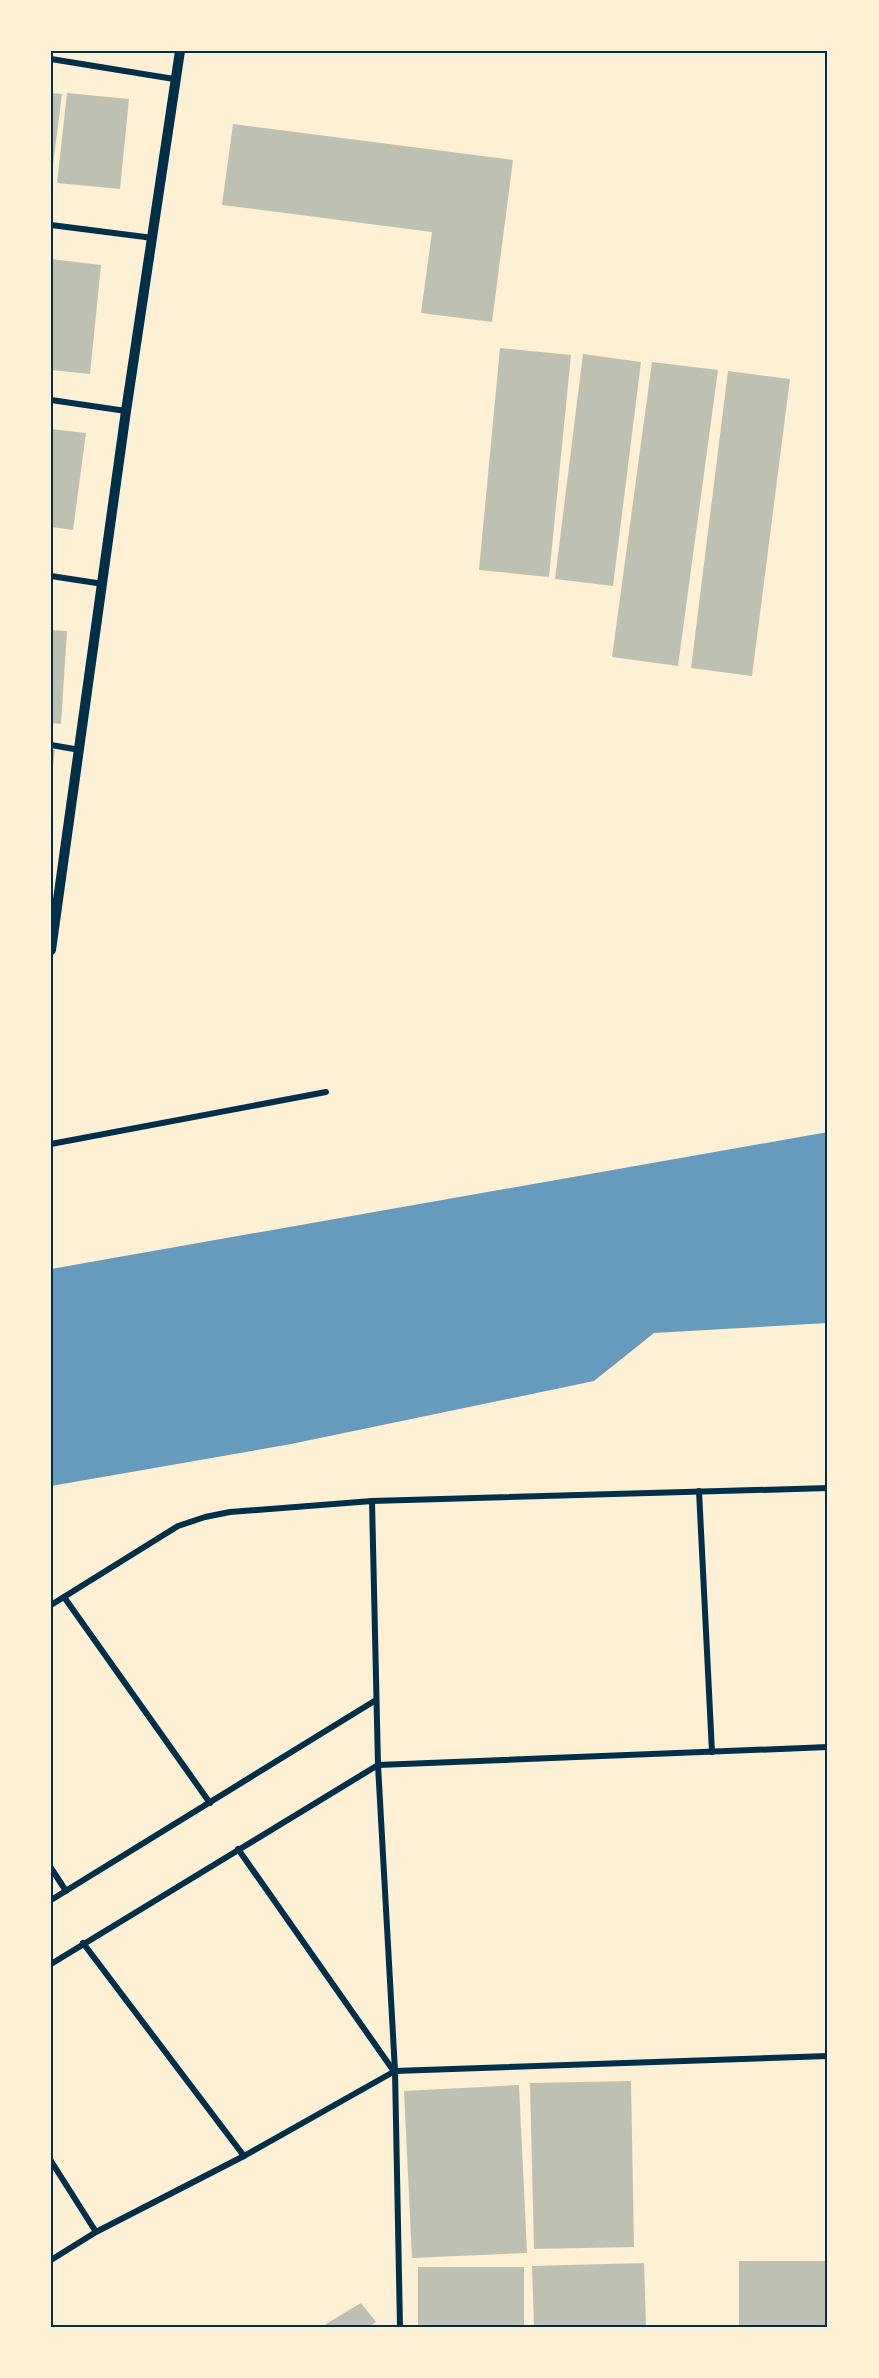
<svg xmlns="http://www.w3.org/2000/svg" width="879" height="2378" font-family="'IBM Plex Sans',sans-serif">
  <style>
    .water { fill: #669bbc }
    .building { fill: #bec0b2 }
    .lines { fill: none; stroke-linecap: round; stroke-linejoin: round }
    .minor { stroke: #003049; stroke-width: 6 }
    .tertiary { stroke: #003049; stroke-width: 10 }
    .neatline { fill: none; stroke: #003049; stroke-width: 2 }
  </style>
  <rect width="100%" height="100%" fill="#fdf0d5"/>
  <path class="water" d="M828,1132v191l-174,10 -60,48 -303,63 -240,42v-217z"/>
  <g class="building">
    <path d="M51,93l11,1 -10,79h-1z"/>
    <path d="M67,93l62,6 -9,90 -63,-6z"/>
    <path d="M233,124l280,36 -21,162 -71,-9 11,-81 -210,-27z"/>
    <path d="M51,259l50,6 -11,109 -39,-4z"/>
    <path d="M500,348l71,7 -22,222 -70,-7z"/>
    <path d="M583,354l58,8 -28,224 -58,-7z"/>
    <path d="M652,362l66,8 -40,296 -66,-9z"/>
    <path d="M728,371l62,8 -38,297 -61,-8z"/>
    <path d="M51,429l35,4 -13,97 -22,-3z"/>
    <path d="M51,630l16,1 -6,93 -10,-1z"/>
    <path d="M51,749l4,1 -3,23h-1z"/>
    <path d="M631,2081l3,166 -100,2 -4,-166z"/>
    <path d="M519,2085l8,168 -115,5 -8,-167z"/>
    <rect x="739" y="2261" width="89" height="66"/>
    <path d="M644,2263l2,64h-112l-2,-61z"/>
    <rect x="418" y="2267" width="106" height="60"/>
    <path d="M361,2303l15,19 -8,5h-47z"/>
  </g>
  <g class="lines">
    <g class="minor">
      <path d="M51,59l123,20"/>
      <path d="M51,225l102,13"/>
      <path d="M51,400l75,11"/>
      <path d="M51,576l52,8"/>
      <path d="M51,745l29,5"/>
      <path d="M51,1144l275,-52"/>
      <path d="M699,1491l13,261"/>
      <path d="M372,1501l6,264 17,306 5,256"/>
      <path d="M64,1597l146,206"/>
      <path d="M51,1605l127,-79 27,-9 25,-5 142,-11 456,-13"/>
      <path d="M238,1849l155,221"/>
      <path d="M51,1868l15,23"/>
      <path d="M51,1900l325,-200"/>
      <path d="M83,1943l161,213"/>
      <path d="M51,1964l327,-199 450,-18"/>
      <path d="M51,2161l45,71"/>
      <path d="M51,2260l45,-28 148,-76 151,-85 433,-15"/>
    </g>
    <path class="tertiary" d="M51,950l75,-539 54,-360"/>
  </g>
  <rect width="879" height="2378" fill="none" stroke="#fdf0d5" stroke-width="105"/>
  <rect x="52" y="52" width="774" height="2274" class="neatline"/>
</svg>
